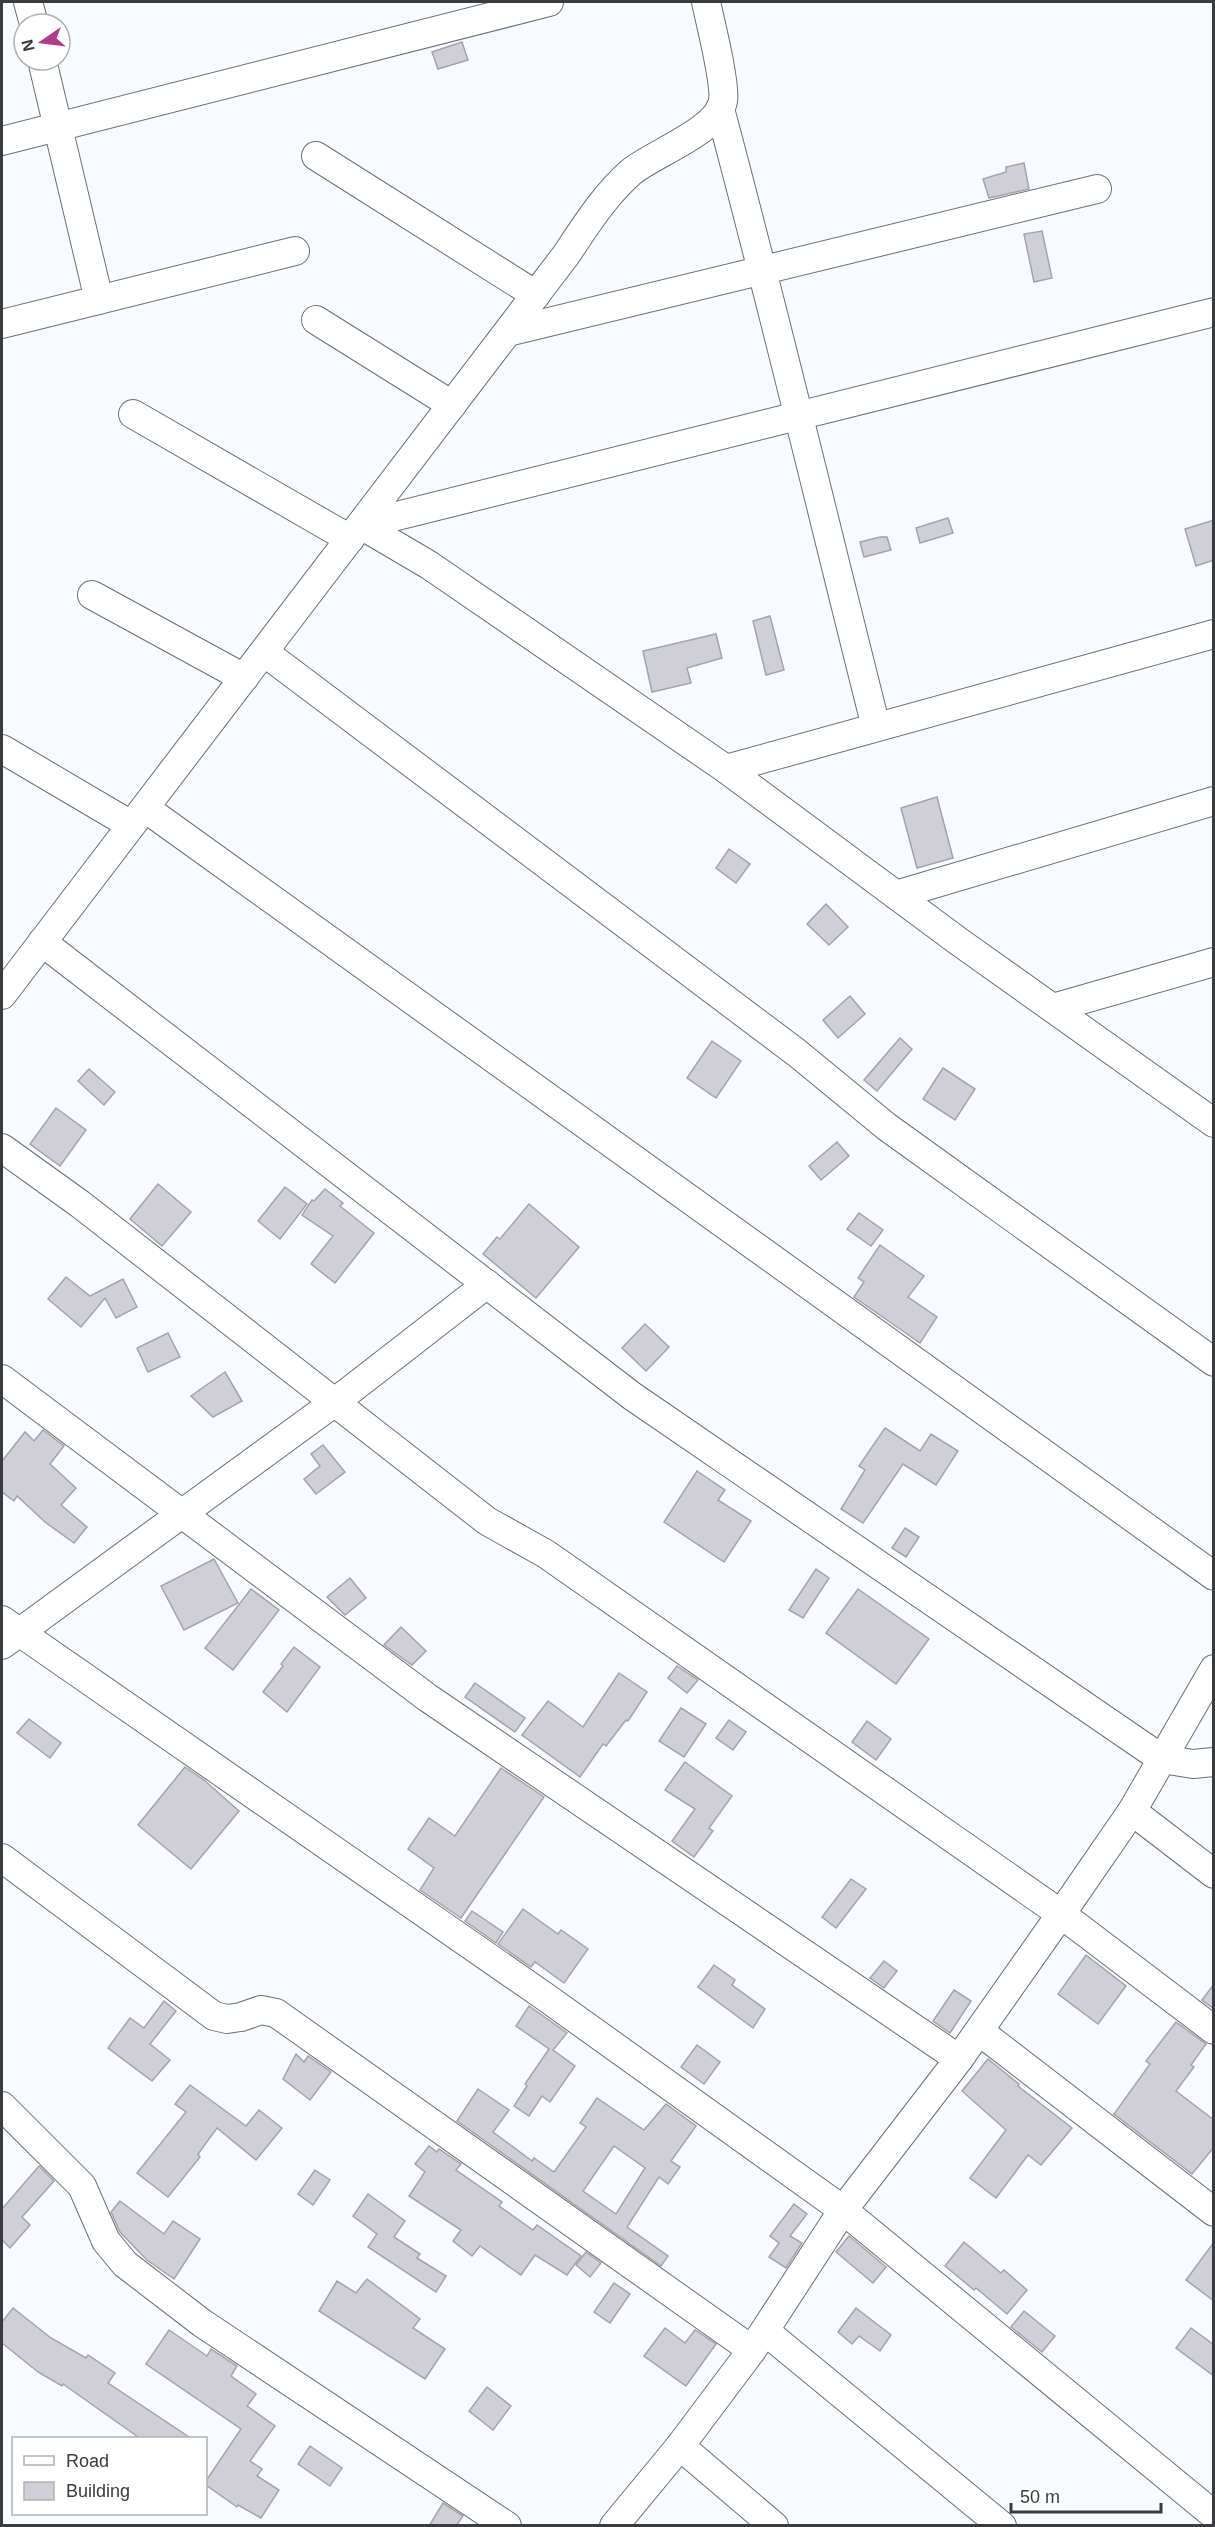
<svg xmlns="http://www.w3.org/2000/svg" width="1215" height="2527" font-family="Arial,sans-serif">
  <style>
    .building { fill: #d0cfd7; stroke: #a4a3ab; stroke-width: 1.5; fill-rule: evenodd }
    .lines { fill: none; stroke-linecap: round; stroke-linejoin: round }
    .minor-casing { stroke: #6a6f76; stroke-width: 30 }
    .minor { stroke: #fff; stroke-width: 28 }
  </style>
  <rect width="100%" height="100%" fill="#f7fafe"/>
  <g class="building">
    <path d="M462,42l6,18 -30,9 -6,-17z"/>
    <path d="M1024,163l5,26 -40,9 -6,-19 23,-7v-5z"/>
    <path d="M1042,231l10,47 -18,4 -10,-48z"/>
    <path d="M948,518l5,15 -33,10 -4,-15z"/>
    <path d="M1214,520v40l-18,6 -11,-37z"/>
    <path d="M880,537h7l4,13 -27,7 -4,-15z"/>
    <path d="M770,616l14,54 -18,5 -13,-54z"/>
    <path d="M716,634l6,24 -35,10 4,15 -39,9 -9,-41z"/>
    <path d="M937,797l16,61 -36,10 -16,-60z"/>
    <path d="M729,849l21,15 -14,19 -20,-15z"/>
    <path d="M826,904l22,23 -19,18 -22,-21z"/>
    <path d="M850,996l15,18 -27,24 -15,-18z"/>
    <path d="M900,1038l12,11 -35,42 -13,-11z"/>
    <path d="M712,1041l29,20 -25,37 -29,-20z"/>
    <path d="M943,1068l32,21 -20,31 -32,-21z"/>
    <path d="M89,1069l26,23 -11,13 -26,-24z"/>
    <path d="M56,1108l30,22 -26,36 -30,-22z"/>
    <path d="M837,1142l12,14 -28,24 -12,-14z"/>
    <path d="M158,1184l33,28 -29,34 -32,-27z"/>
    <path d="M285,1187l22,17 -27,35 -22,-18z"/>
    <path d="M325,1189l18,14 -3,3 34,27 -39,50 -24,-19 22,-28 -31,-21 10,-15 2,1z"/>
    <path d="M529,1204l50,43 -43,51 -53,-44 14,-17 3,2z"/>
    <path d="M859,1213l24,17 -12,16 -24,-17z"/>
    <path d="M880,1245l44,31 -16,21 29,20 -17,26 -66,-46 10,-15 -6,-4z"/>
    <path d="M66,1277l24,19 33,-17 14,28 -21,11 -11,-20 -24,29 -33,-28z"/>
    <path d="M645,1324l24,23 -23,24 -24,-23z"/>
    <path d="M168,1333l12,24 -32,15 -11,-24z"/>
    <path d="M225,1372l17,29 -29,16 -22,-21z"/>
    <path d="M885,1428l35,23 11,-17 27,17 -22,34 -33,-21 -40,59 -22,-14 24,-39 -6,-4z"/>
    <path d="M43,1430l21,16 -14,18 26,24 -15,17 26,22 -13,16 -29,-21 -28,-26 -3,5 -12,-9v-31l23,-29 9,9z"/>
    <path d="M323,1445l22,27 -29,22 -12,-15 16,-13 -9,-12z"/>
    <path d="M697,1471l28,19 -7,10 33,21 -27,41 -60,-40z"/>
    <path d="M905,1528l14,9 -13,20 -14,-9z"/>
    <path d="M214,1559l24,44 -54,27 -23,-44z"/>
    <path d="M816,1569l13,9 -26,40 -14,-8z"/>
    <path d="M350,1578l16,20 -21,17 -18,-18z"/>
    <path d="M251,1589l28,21 -46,60 -28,-22z"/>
    <path d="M858,1589l71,50 -33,45 -70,-51z"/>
    <path d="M401,1627l25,24 -14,14 -28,-20z"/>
    <path d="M294,1647l26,20 -33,45 -24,-20 20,-26 -2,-2z"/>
    <path d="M677,1666l21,14 -11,13 -19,-15z"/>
    <path d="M619,1673l28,19 -19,29 -2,-1 -20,26 -3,-2 -23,33 -58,-42 26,-34 35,26z"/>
    <path d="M475,1683l50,35 -10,14 -50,-35z"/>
    <path d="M681,1708l25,16 -22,33 -25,-16z"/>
    <path d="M29,1719l32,24 -11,15 -33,-25z"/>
    <path d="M729,1720l17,12 -13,18 -17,-12z"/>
    <path d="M867,1721l24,18 -15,21 -24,-18z"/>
    <path d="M685,1762l47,34 -23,32 4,3 -19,26 -22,-16 23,-32 -30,-19z"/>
    <path d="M185,1767l19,13 35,31 -48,58 -53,-44z"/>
    <path d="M501,1768l43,29 -83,121 -41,-28 14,-22 -26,-19 21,-31 26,18z"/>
    <path d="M851,1879l15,10 -30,39 -14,-11z"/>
    <path d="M523,1909l35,25 3,-4 27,19 -24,34 -29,-21 -4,5 -33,-23z"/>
    <path d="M472,1911l31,21 -7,11 -31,-22z"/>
    <path d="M1086,1955l40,31 -28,38 -40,-30z"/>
    <path d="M884,1961l13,10 -13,17 -14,-10z"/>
    <path d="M714,1965l21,15 -3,5 33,24 -12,19 -55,-41z"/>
    <path d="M1214,1984v25l-12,-9z"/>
    <path d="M954,1990l17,11 -21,32 -17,-12z"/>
    <path d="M164,2001l12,10 -26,33 20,16 -18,21 -44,-33 22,-30 14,10z"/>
    <path d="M529,2006l38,27 -14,17 22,16 -25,36 -8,-6 -13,20 -15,-10 13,-20 -2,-2 24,-35 -33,-23z"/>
    <path d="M1176,2022l30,22 -15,21 3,2 -18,24 38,29v27l-22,27 -78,-60 36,-50 -4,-3z"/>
    <path d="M697,2045l23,17 -16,22 -23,-17z"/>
    <path d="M296,2054l8,8 4,-6 23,16 -21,28 -27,-21z"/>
    <path d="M988,2059l31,25 -1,2 54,42 -31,37 -13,-10 -32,43 -26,-20 36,-48 -44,-39z"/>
    <path d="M190,2085l56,41 13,-16 23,18 -26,32 -39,-32 -19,26 2,3 -32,40 -31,-24 49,-61 -11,-8z"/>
    <path d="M478,2089l31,21 -16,22 39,29 2,-3 20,14 32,-45 -6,-4 17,-25 47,32 22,-26 30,22 -25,35 9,6 -12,17 -9,-7 -32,50 41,29 -7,10 -204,-145zM614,2146l31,22 -29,46 -33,-23z"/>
    <path d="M429,2146l8,6 2,-3 22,15 -5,6 46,32 -3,4 34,24 4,-5 44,31 -14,19 -32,-20 -14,20 -41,-29 -8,10 -19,-15 8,-11 -52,-34 16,-24 -10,-8z"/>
    <path d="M39,2166l15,15 -32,36 8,8 -20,23 -8,-8v-31z"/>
    <path d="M315,2170l15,10 -17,25 -15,-11z"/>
    <path d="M368,2194l37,27 -11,16 26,17 -3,4 29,18 -10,16 -68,-45 9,-13 -24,-18z"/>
    <path d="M120,2201l44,33 9,-13 27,18 -26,40 -27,-19 -27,-28 -9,-20z"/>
    <path d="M794,2204l13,10 -17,22 12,7 -16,25 -17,-11 10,-14 -9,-7z"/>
    <path d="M849,2236l37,31 -13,16 -37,-31z"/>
    <path d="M964,2242l37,31 3,-3 23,20 -20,24 -31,-26 -2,2 -29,-24z"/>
    <path d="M1214,2242v59l-28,-21z"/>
    <path d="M586,2252l15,11 -11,14 -14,-12z"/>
    <path d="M367,2279l53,40 -7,9 32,21 -20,30 -106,-68 18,-30 19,12z"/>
    <path d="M614,2283l16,11 -20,29 -16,-11z"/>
    <path d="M13,2308l38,30 35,20 2,-3 27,18 -7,10 84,56h-51l-78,-55 -1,2 -24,-14 -36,-29v-21z"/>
    <path d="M856,2308l35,27 -11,16 -21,-15 -7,8 -14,-12z"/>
    <path d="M1024,2311l31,25 -13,16 -31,-25z"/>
    <path d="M665,2328l20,15 10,-13 21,14 -30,42 -42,-30z"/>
    <path d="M1191,2328l23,17v31l-38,-28z"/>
    <path d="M169,2330l38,26 4,-7 26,17 -6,10 25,18 -9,12 28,20 -25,35 12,8 -5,7 22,14 -18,28 -23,-13 -1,2 -31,-22v-4l35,-52 -95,-65z"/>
    <path d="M487,2387l24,19 -18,24 -24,-19z"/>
    <path d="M310,2446l32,22 -12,18 -32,-22z"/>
    <path d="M443,2503l20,13 -7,10h-27z"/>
  </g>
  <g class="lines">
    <g class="minor-casing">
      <g id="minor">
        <path d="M28,2l6,22"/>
        <path d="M42,60l57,240"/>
        <path d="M720,109c55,205 104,412 156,618"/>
        <path d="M2,141l547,-139"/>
        <path d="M316,156l220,139"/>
        <path d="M316,320l136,85"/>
        <path d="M2,324l293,-73"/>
        <path d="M508,332l589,-143"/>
        <path d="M133,414l217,125"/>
        <path d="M361,525l68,40 297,204 232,172 256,182"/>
        <path d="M361,525l853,-213"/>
        <path d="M92,595l152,83"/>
        <path d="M264,652l533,401 90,74 327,235"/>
        <path d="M2,749l129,76"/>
        <path d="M726,769l488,-135"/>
        <path d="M145,808l1069,768"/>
        <path d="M896,895l318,-94"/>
        <path d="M42,942l590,454 530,363 31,5 21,-2"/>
        <path d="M2,995l564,-740c20,-30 38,-59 65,-83 23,-19 87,-41 92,-71 3,-17 -13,-80 -17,-99"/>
        <path d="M1053,1008l161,-46"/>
        <path d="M2,1148l78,56 407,317 59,33 515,360 153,116"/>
        <path d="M2,1379l426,319 531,361"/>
        <path d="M2,1620l542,376 299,214 371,305"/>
        <path d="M2,1645l333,-243 152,-118"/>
        <path d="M1132,1811l82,63"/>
        <path d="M2,1858l212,158 13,3 14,-2 20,-7 15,3 476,337"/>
        <path d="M979,2031l235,181"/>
        <path d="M2,2106l80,80 24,55 19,23 77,59 305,203"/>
        <path d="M765,2331l237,195"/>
        <path d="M680,2446l94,80"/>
        <path d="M614,2526l66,-80 72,-96 91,-140 116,-151 102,-145 71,-103 82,-142"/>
      </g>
    </g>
    <use href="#minor" class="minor"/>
  </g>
  <rect width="1215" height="2527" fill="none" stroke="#393b3e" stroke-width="6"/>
  <rect x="12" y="2437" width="195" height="78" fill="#ffffff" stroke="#b0b1b2" stroke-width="1.5"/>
  <rect x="24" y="2456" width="30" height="9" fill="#ffffff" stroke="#b0b1b2" stroke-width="1.5"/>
  <text x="66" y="2467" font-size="18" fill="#393b3e">Road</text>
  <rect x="24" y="2482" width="30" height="18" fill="#d0cfd7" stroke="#b0b1b2" stroke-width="1.5"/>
  <text x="66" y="2497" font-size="18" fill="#393b3e">Building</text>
  <g transform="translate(42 42) rotate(256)"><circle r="28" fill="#ffffff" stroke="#b0b1b2" stroke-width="1.5"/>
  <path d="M0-4.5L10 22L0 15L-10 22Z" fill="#b13a90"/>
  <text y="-9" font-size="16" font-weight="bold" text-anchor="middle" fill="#393b3e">N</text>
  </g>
  <path d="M1011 2503v9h150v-9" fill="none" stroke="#393b3e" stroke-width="3"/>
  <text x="1020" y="2503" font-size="18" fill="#393b3e" stroke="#ffffff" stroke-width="4.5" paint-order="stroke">50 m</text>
</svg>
